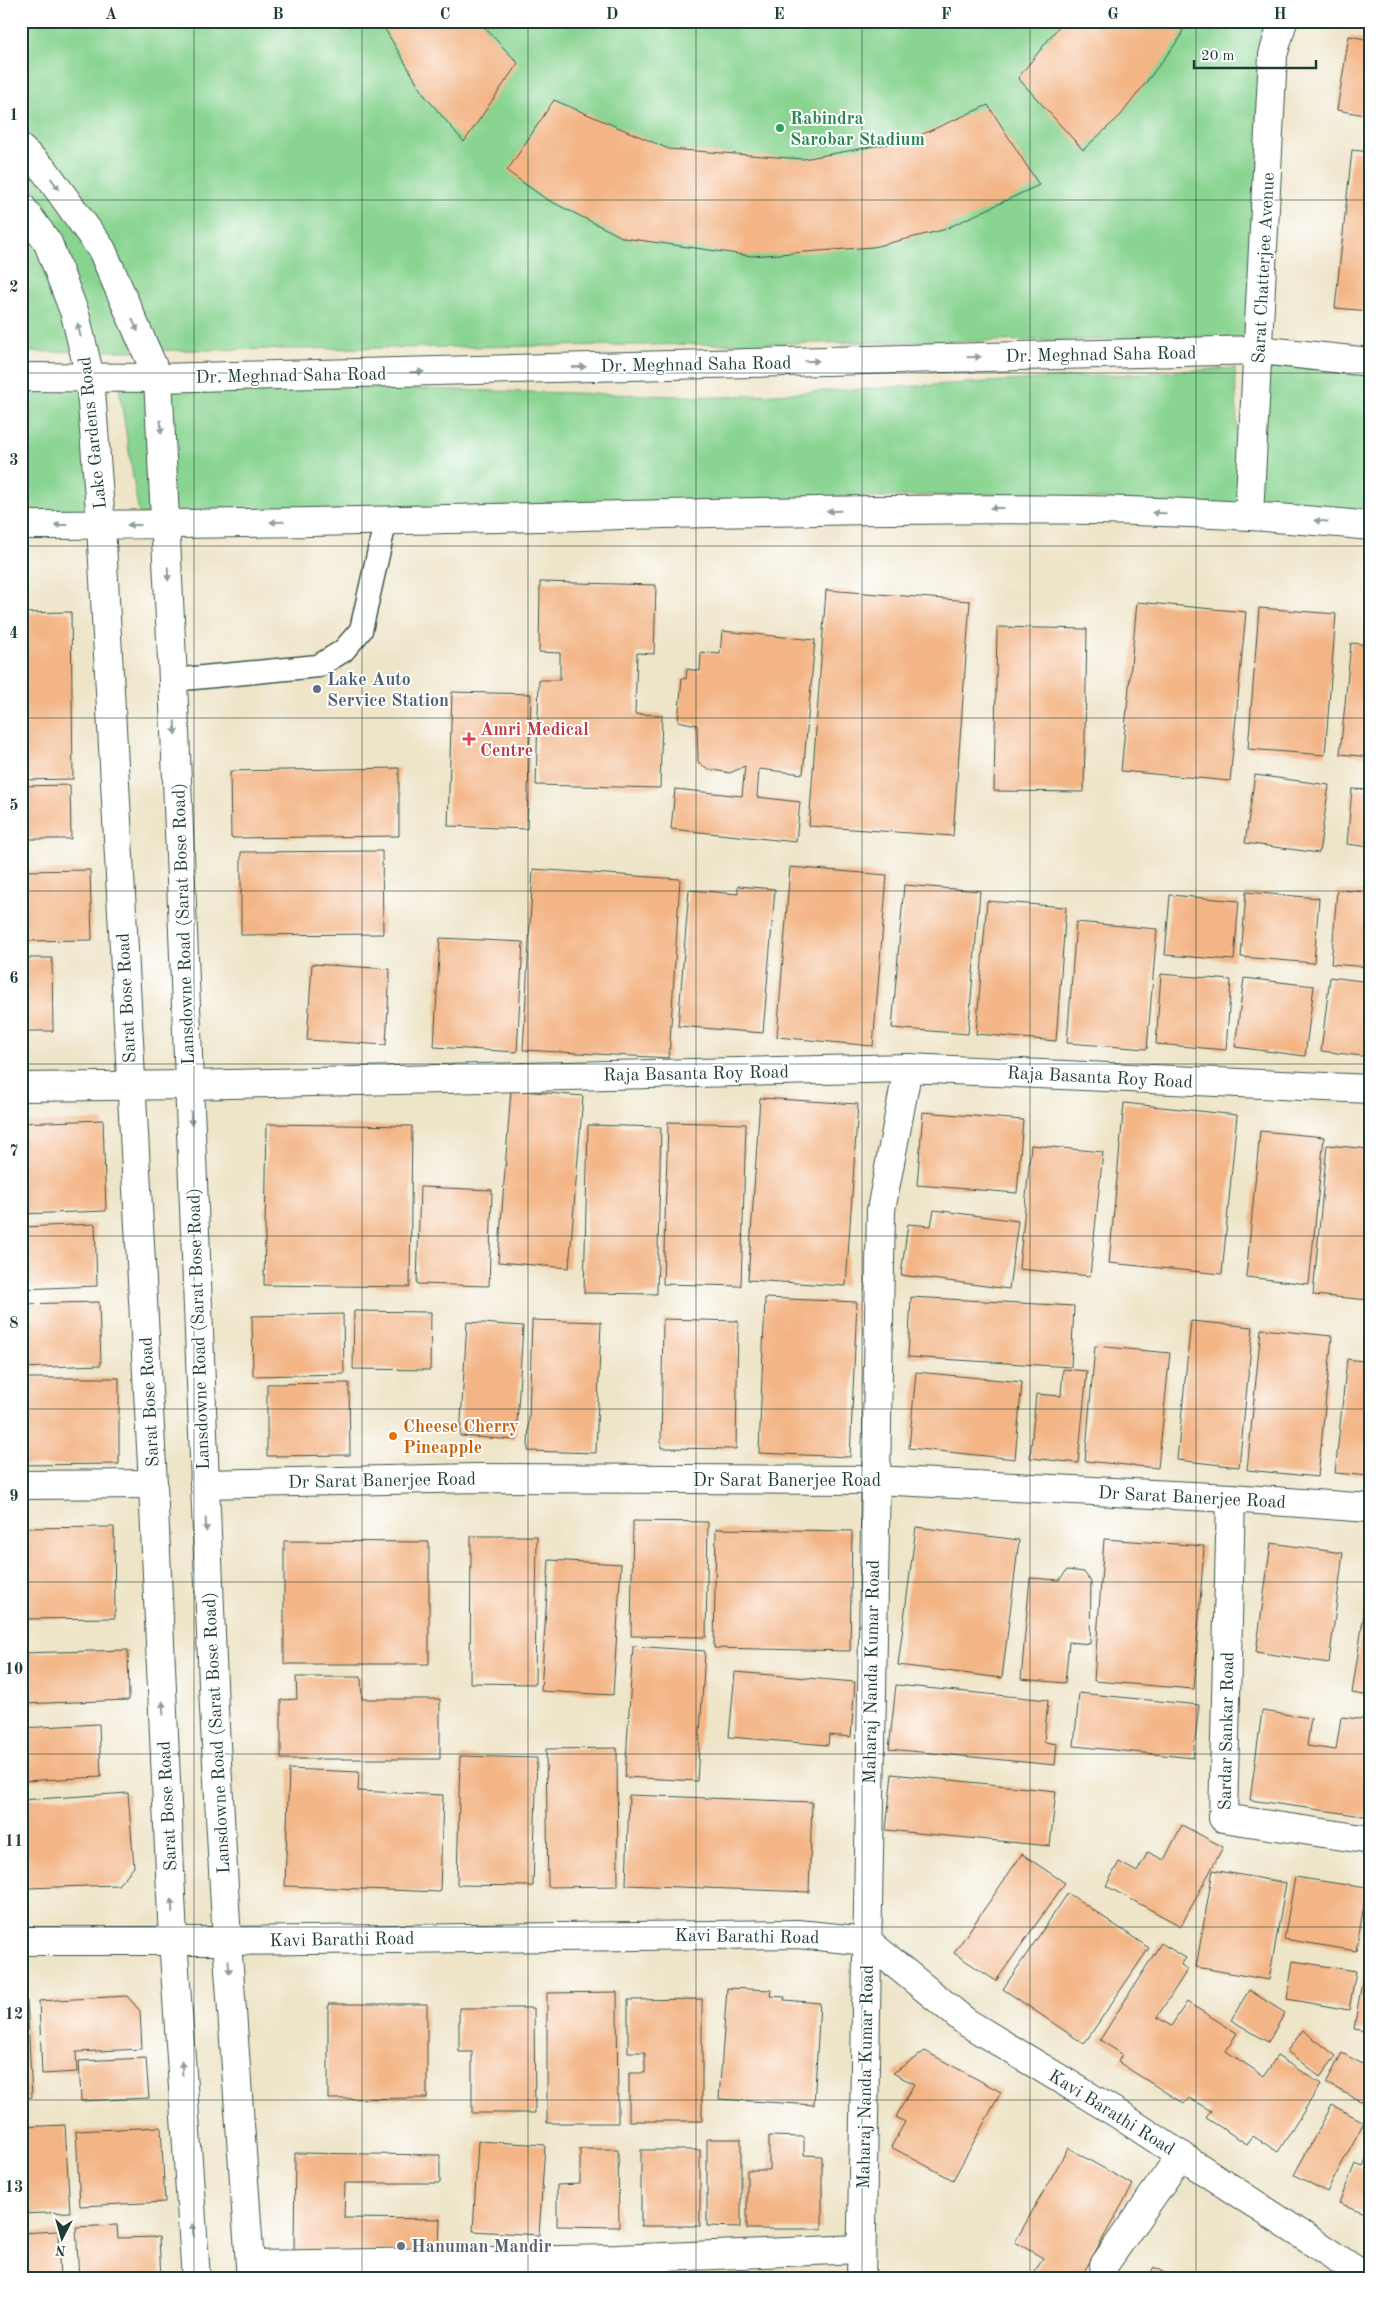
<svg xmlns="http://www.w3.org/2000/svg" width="1391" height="2300" font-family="'Old Standard TT',serif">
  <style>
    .green { fill: #89d491; stroke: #548862 }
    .building { fill: #f3b586 }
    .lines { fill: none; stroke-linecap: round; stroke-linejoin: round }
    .lane-casing { stroke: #3e564a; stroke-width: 25 }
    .street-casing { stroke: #3e564a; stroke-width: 30 }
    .secondary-casing { stroke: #3e564a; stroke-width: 30 }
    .lane { stroke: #fff; stroke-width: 22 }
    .street { stroke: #fff; stroke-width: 28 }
    .secondary { stroke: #fff; stroke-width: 28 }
    .oneway { fill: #8f9e9a }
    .grid { fill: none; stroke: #1f3d34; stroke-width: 1; stroke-opacity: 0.55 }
    .leisure-dot { fill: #2e9e5b; stroke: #fff; stroke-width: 2 }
    .service-dot { fill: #5c6f8a; stroke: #fff; stroke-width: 2 }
    .health-dot { fill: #e0444e; stroke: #fff; stroke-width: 2 }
    .food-dot { fill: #e8710a; stroke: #fff; stroke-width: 2 }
    .worship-dot { fill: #6b7280; stroke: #fff; stroke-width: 2 }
    .labels { text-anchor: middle; stroke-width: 4; stroke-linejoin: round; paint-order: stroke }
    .leisure-label { font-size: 18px; font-weight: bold; fill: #27864d; stroke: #fff; text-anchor: start }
    .street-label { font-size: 18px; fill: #1f3d34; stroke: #fff }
    .service-label { font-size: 18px; font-weight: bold; fill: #4e5e75; stroke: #fff; text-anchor: start }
    .health-label { font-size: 18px; font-weight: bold; fill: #be3a42; stroke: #fff; text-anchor: start }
    .food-label { font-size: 18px; font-weight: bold; fill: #c56008; stroke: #fff; text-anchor: start }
    .worship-label { font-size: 18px; font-weight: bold; fill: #5b616d; stroke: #fff; text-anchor: start }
    .neatline { fill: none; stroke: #1f3d34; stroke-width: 2 }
    .grid-label { font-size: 16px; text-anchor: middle; font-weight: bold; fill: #1f3d34 }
  </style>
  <rect width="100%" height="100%" fill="#fff"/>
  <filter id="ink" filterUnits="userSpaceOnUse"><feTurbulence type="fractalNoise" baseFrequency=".02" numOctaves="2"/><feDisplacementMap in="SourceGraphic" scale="10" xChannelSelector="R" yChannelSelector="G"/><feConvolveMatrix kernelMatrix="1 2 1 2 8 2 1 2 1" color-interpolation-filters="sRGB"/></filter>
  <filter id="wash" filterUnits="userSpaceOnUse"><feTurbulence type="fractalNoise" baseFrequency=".0096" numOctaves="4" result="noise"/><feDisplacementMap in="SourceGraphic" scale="20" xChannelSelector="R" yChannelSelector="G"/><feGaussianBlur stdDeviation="1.12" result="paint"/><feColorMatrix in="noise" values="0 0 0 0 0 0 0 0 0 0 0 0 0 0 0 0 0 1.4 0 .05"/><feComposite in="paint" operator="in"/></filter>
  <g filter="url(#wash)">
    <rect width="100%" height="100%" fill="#eee4c8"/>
    <g class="green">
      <path d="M21,21h1249l-22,317 -1227,14z"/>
      <path d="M1257,361l113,12v147l-113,-11z"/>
      <path d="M1235,368l5,138 -250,-12 -851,21 -21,-134 603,16z"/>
      <path d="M21,382l73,1 14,131h-87z"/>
    </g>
    <g id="blocks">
      <g class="building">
        <path d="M380,21h102l4,8 32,34 -54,79 -39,-46z"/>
        <path d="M1063,21h123l-6,17 -59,77 -38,35 -65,-72z"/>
        <path d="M1349,36l21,4v76l-33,-6z"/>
        <path d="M554,100l115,49 134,10 106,-19 79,-35 51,80 -96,45 -70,17 -121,9 -128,-18 -78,-39 -39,-28z"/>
        <path d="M1352,150l18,2v159l-35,-3z"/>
        <path d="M540,582l116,3 -2,69 -17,-1 -2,61 27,1 -2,73 -124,-3 3,-105h21v-27l-21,-1z"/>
        <path d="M826,590l144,11 -17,235 -144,-10z"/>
        <path d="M1137,602l109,10 -16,169 -109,-10z"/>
        <path d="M1259,608l77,6 -11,141 -77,-6z"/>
        <path d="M71,612l2,167 -52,1v-167z"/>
        <path d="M997,627l90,2 -3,163 -90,-1z"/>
        <path d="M722,631l93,9 -12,134 -44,-5 -2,28 43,5 -4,40 -125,-13 4,-40 67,7 3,-30 -15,7 -22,-4 -10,-7 -1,-37 -19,-4 4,-43 4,1 1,-10 13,2 1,-19 19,2z"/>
        <path d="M1351,643l19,2v112l-30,-3z"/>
        <path d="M452,692l79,2 -4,135 -79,-3z"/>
        <path d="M399,768v68l-168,2 -1,-67z"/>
        <path d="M1255,775l74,10 -10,68 -74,-10z"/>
        <path d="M70,785l1,54h-50v-53z"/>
        <path d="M1352,789l18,1v57l-23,-3z"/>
        <path d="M382,851l1,83 -142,1v-83z"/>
        <path d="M790,867l97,8 -14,171 -96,-9z"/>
        <path d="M533,869l147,10 -11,179 -146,-8z"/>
        <path d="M90,870l2,70 -71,1v-70z"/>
        <path d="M904,885l76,6 -12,143 -76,-6z"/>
        <path d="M738,886l37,3 -12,144 -85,-7 11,-136 49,4z"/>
        <path d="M1337,890l33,2v75l-39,-3z"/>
        <path d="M1246,892l73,6 -5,65 -73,-6z"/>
        <path d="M1170,895l69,6 -5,59 -69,-5z"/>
        <path d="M987,901l79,6 -10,134 -80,-7z"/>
        <path d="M1076,922l81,7 -10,120 -80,-6z"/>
        <path d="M440,938l83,4 -6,110 -83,-5z"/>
        <path d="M21,958h31l1,73h-32z"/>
        <path d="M312,964l78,5 -4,76 -79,-5z"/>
        <path d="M1161,974l70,6 -5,70 -70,-6z"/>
        <path d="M1330,977l40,5v75l-49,-6z"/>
        <path d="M1244,978l70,8 -9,70 -70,-9z"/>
        <path d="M511,1090l72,6 -14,172 -71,-6z"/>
        <path d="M760,1098l98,6 -12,182 -98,-6z"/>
        <path d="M1124,1103l113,12 -15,159 -113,-11z"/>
        <path d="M923,1112l100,8 -6,73 -100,-8z"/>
        <path d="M103,1120l3,91 -85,3v-91z"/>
        <path d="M668,1122l78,2 -5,162 -78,-2z"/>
        <path d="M267,1124l145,2 -2,161 -146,-2z"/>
        <path d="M588,1125l73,2 -4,167 -73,-1z"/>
        <path d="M1260,1131l64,6 -15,147 -63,-7z"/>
        <path d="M1031,1145l72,7 -13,124 -71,-7z"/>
        <path d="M1327,1145l43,4v151l-57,-5z"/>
        <path d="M420,1187l72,3 -3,96 -72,-2z"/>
        <path d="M934,1210l84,11 -9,68 -108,-14 7,-51 23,2z"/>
        <path d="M95,1224l2,62 -76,3v-62z"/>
        <path d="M911,1297l163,9 -3,61 -163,-10z"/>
        <path d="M765,1298l92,4 -7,155 -91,-4z"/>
        <path d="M99,1302l2,63 -80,3v-64z"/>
        <path d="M354,1311l77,1 -1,58 -77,-1z"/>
        <path d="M343,1314l1,60 -91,2 -1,-60z"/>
        <path d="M663,1319l75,2 -2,128 -75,-1z"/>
        <path d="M532,1320l69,2 -5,131 -68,-2z"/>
        <path d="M1191,1321l62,6 -14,140 -62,-7z"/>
        <path d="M467,1322l56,4 -7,114 -56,-4z"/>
        <path d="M1261,1329l71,7 -14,141 -71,-7z"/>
        <path d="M1095,1346l75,7 -12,115 -73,-7z"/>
        <path d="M1347,1359l23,3v114l-35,-3z"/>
        <path d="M1063,1369l24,2 -9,92 -48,-5 6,-64 25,2z"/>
        <path d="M916,1372l106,10 -7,77 -106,-11z"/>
        <path d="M21,1378h98v86l-98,1z"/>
        <path d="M349,1383l1,72 -83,1v-72z"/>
        <path d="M633,1521l75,1 -2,115 -75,-1z"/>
        <path d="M114,1527l1,91 -94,1v-91z"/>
        <path d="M916,1527l103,13 -17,138 -104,-13z"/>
        <path d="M716,1529l136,2 -2,120 -136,-3z"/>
        <path d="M471,1536h66l-2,148 -65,-1z"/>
        <path d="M1104,1539l100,7 -10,143 -100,-8z"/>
        <path d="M284,1541l145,1v122h-145z"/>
        <path d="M1271,1543l72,10 -14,110 -73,-11z"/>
        <path d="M549,1560l72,4 -8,131 -72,-4z"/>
        <path d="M1067,1570l17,2 7,10 -1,62 -21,-2 -4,41 -44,-4 9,-101 29,2z"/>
        <path d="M1369,1581h1v115l-18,-3z"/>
        <path d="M633,1646l72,5 -8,130 -72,-4z"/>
        <path d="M128,1650l1,50 -108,4v-51z"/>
        <path d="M735,1672l120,10 -4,55 -22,-2 -1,10 -99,-8z"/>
        <path d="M296,1677h65l1,22h78v60h-159v-59l16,-1z"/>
        <path d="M896,1685l152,15 -4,42 13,2 -2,21 -166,-16z"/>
        <path d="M1079,1693l120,12 -6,53 -119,-12z"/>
        <path d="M1262,1711l49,7 -4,28 29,4 5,-33 29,3v97l-120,-17z"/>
        <path d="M99,1724l2,53 -80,4v-53z"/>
        <path d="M617,1748l1,138 -70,1 -2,-138z"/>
        <path d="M460,1756l77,2 -4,128 -76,-1z"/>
        <path d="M289,1769l70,3 -1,19 85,4 -3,97 -155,-6z"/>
        <path d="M892,1774l164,17 -6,55 -164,-16z"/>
        <path d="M128,1793l6,74 -16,18 -91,3 -6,-88z"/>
        <path d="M629,1795l183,7 -3,90 -183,-7z"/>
        <path d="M1182,1825l41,22 -42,79 -75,-40 13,-24 18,10 11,-20 16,8z"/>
        <path d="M1022,1854l43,29 -69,98 -42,-28z"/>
        <path d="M1213,1870l73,13 -17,97 -73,-13z"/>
        <path d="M1295,1877l72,11 -11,63 -72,-12z"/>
        <path d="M1068,1893l81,55 -65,96 -81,-55z"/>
        <path d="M1369,1940h1v92l-16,-3z"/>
        <path d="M1161,1943l25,15 -5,7 7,4 -31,48 14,9 16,-24 50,31 -11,18 38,25 13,-20 44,28 -43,68 -25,-16 -6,8 -41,-26 5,-7 -22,-13 -5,6 -66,-42 4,-8 -22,-14z"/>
        <path d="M1293,1961l63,10 -7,39 -62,-11z"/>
        <path d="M727,1988l44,2 -1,6 15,1 -1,3 36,3 -6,102 -95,-6z"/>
        <path d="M1249,1990l36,23 -17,29 -37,-22z"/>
        <path d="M617,1992l1,131h-71v-130z"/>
        <path d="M127,1996l13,15 2,38 -66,3 1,20 -35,2 -3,-73z"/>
        <path d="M702,1999v122h-73v-48h16v-21h-17v-52z"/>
        <path d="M21,2001h6l5,96 -11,1z"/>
        <path d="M328,2004h99v94l-99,1z"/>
        <path d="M459,2008h75l1,105h-63v-61h-13z"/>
        <path d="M1303,2030l33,26 -16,21 -33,-26z"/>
        <path d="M925,2051l76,41 -48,88 -62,-33 14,-25 -9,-5 18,-33 -21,-11z"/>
        <path d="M1342,2053l28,15v38l-44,-23z"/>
        <path d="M146,2058l3,40 -68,3 -2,-40z"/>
        <path d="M1332,2105l32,17 -37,70 -33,-17z"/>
        <path d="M65,2125l5,87 -49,2v-87z"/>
        <path d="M161,2127l4,75 -85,4 -4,-75z"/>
        <path d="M769,2136l35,1v18l18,1v73h-75v-59h22z"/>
        <path d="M707,2139h34v88l-34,-1z"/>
        <path d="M478,2141l67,4 -6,90 -66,-4z"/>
        <path d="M1068,2148l65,37 -53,94h-49l12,-21 -28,-16z"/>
        <path d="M580,2149h38l1,78 -62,-1v-41l23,-1z"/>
        <rect x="641" y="2150" width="59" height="76"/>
        <path d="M1370,2151v75l-8,-3 3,-10 -26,-10 16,-39 8,3z"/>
        <path d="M295,2153l145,2v28h-95l-1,35 96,1 -1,33 -145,-1z"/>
        <path d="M117,2225l1,13 41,-1 2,42h-82l-3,-52z"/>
        <path d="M58,2231l2,48h-39v-46z"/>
        <path d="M1154,2267l21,12h-28z"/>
      </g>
    </g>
  </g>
  <g filter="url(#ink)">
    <use href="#blocks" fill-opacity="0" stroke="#3e564a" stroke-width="1"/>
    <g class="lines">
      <g class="lane-casing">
        <path id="lane" d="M173,680l145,-14 25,-15 18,-21 25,-111"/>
      </g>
      <g class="street-casing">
        <g id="street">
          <path d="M21,1087l168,-2 719,-17 462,21"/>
          <path d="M204,1484l274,-6 397,2 356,18 139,10"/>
          <path d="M21,1485l132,-1"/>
          <path d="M1231,1498l-8,320 147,22"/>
          <path d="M21,1941h206l571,-7 69,7 99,81 152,92 251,165"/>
          <path d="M250,2265l367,-6 244,-10"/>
          <path d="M1104,2265l77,-110"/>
          <path d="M861,2279l20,-1069 27,-142"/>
        </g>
      </g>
      <g class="secondary-casing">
        <g id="secondary">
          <path d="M21,149l24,22 57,79 56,128 15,302 41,1029 13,232 24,338"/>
          <path d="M21,206l27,37 27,71 15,63 11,148 52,959 20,456 23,339"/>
          <path d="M21,377l137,1 1101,-28 111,12"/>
          <path d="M1249,516l24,-461 10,-34"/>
          <path d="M21,525c247,0 493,-8 739,-13 203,-4 407,-7 610,14"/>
        </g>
      </g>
      <use href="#lane" class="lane"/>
      <use href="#street" class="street"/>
      <use href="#secondary" class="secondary"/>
    </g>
    <defs><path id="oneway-solid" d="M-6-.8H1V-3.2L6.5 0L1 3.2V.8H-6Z" transform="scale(1.25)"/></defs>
    <g class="oneway">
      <use href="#oneway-solid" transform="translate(55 184) rotate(54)"/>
      <use href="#oneway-solid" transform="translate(135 325) rotate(66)"/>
      <use href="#oneway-solid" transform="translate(79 330) rotate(-103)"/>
      <use href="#oneway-solid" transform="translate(974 357) rotate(-1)"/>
      <use href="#oneway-solid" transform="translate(812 361) rotate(-1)"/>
      <use href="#oneway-solid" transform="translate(579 367) rotate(-1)"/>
      <use href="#oneway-solid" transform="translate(417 372) rotate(-1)"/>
      <use href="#oneway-solid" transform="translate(161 427) rotate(87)"/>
      <use href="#oneway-solid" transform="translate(997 508) rotate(180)"/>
      <use href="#oneway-solid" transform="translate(834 511) rotate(179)"/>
      <use href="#oneway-solid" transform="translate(1159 513) rotate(-178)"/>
      <use href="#oneway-solid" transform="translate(1321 521) rotate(-174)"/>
      <use href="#oneway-solid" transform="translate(277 522) rotate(179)"/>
      <use href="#oneway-solid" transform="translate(61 525) rotate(-180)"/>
      <use href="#oneway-solid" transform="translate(134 525) rotate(180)"/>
      <use href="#oneway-solid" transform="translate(168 574) rotate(88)"/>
      <use href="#oneway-solid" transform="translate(175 728) rotate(88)"/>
      <use href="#oneway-solid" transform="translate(191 1118) rotate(88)"/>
      <use href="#oneway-solid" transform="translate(206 1525) rotate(87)"/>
      <use href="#oneway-solid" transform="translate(163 1708) rotate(-93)"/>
      <use href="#oneway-solid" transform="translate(172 1906) rotate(-93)"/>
      <use href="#oneway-solid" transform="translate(229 1967) rotate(86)"/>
      <use href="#oneway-solid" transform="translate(182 2068) rotate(-94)"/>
      <use href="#oneway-solid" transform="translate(193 2230) rotate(-94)"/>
    </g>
  </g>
  <path class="grid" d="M194,21v2258M362,21v2258M528,21v2258M696,21v2258M862,21v2258M1030,21v2258M1196,21v2258M21,200h1349M21,373h1349M21,546h1349M21,718h1349M21,891h1349M21,1064h1349M21,1236h1349M21,1409h1349M21,1582h1349M21,1754h1349M21,1927h1349M21,2100h1349"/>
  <circle class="leisure-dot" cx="780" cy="128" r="5"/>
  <circle class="service-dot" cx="317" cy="689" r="5"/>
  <path class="health-dot" d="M466.5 731.5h5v5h5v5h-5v5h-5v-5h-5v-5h5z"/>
  <circle class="food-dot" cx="393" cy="1436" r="5"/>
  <circle class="worship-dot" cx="401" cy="2246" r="5"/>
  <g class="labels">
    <g class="leisure-label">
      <text x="790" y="124">Rabindra<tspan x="790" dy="21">Sarobar Stadium</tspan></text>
    </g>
    <g class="street-label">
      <text transform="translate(1263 268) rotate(-87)" y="6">Sarat Chatterjee Avenue</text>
      <text transform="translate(1101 354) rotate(-1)" y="6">Dr. Meghnad Saha Road</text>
      <text transform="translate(696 364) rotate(-1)" y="6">Dr. Meghnad Saha Road</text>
      <text transform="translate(291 375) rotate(-1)" y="6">Dr. Meghnad Saha Road</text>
      <text transform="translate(92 433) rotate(-96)" y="6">Lake Gardens Road</text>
      <text transform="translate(183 924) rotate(-92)" y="6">Lansdowne Road (Sarat Bose Road)</text>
      <text transform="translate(126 998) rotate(-93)" y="6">Sarat Bose Road</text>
      <text transform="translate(696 1073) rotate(-1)" y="6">Raja Basanta Roy Road</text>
      <text transform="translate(1100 1077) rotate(3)" y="6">Raja Basanta Roy Road</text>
      <text transform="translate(198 1329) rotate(-92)" y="6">Lansdowne Road (Sarat Bose Road)</text>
      <text transform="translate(149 1402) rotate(-93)" y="6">Sarat Bose Road</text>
      <text transform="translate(382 1480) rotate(-1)" y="6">Dr Sarat Banerjee Road</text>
      <text x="787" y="1486">Dr Sarat Banerjee Road</text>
      <text transform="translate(1192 1497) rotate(3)" y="6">Dr Sarat Banerjee Road</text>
      <text transform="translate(871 1672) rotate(-89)" y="6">Maharaj Nanda Kumar Road</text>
      <text transform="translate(1226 1731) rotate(-89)" y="6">Sardar Sankar Road</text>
      <text transform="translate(216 1733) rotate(-93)" y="6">Lansdowne Road (Sarat Bose Road)</text>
      <text transform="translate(167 1806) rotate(-93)" y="6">Sarat Bose Road</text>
      <text transform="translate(747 1936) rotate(1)" y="6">Kavi Barathi Road</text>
      <text transform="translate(342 1939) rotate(-1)" y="6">Kavi Barathi Road</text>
      <text transform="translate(865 2077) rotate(-89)" y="6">Maharaj Nanda Kumar Road</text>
      <text transform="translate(1112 2112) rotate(32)" y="6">Kavi Barathi Road</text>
    </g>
    <g class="service-label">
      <text x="327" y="685">Lake Auto<tspan x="327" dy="21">Service Station</tspan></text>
    </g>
    <g class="health-label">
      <text x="480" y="735">Amri Medical<tspan x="480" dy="21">Centre</tspan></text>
    </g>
    <g class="food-label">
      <text x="403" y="1432">Cheese Cherry<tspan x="403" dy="21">Pineapple</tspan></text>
    </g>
    <g class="worship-label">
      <text x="411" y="2252">Hanuman Mandir</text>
    </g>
  </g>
  <rect width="1391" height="2300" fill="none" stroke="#fff" stroke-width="55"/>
  <g transform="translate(62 2238) rotate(186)" stroke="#ffffff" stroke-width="4" paint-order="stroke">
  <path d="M0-4L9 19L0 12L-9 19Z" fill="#1f3d34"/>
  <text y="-8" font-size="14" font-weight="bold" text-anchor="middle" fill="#1f3d34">N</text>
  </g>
  <path d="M1194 60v8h122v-8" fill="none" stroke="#1f3d34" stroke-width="2.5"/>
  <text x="1201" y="60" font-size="15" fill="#1f3d34" stroke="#ffffff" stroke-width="4" paint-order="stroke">20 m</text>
  <rect x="28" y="28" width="1336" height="2244" class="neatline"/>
  <g class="grid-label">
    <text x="111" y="19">A</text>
    <text x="278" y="19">B</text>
    <text x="445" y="19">C</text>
    <text x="612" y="19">D</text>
    <text x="779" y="19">E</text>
    <text x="946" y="19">F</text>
    <text x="1113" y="19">G</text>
    <text x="1280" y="19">H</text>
    <text x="14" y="120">1</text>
    <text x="14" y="292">2</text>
    <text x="14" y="465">3</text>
    <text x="14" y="638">4</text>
    <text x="14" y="810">5</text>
    <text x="14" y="983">6</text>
    <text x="14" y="1156">7</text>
    <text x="14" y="1328">8</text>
    <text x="14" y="1501">9</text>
    <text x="14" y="1674">10</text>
    <text x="14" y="1846">11</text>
    <text x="14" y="2019">12</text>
    <text x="14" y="2192">13</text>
  </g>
</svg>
